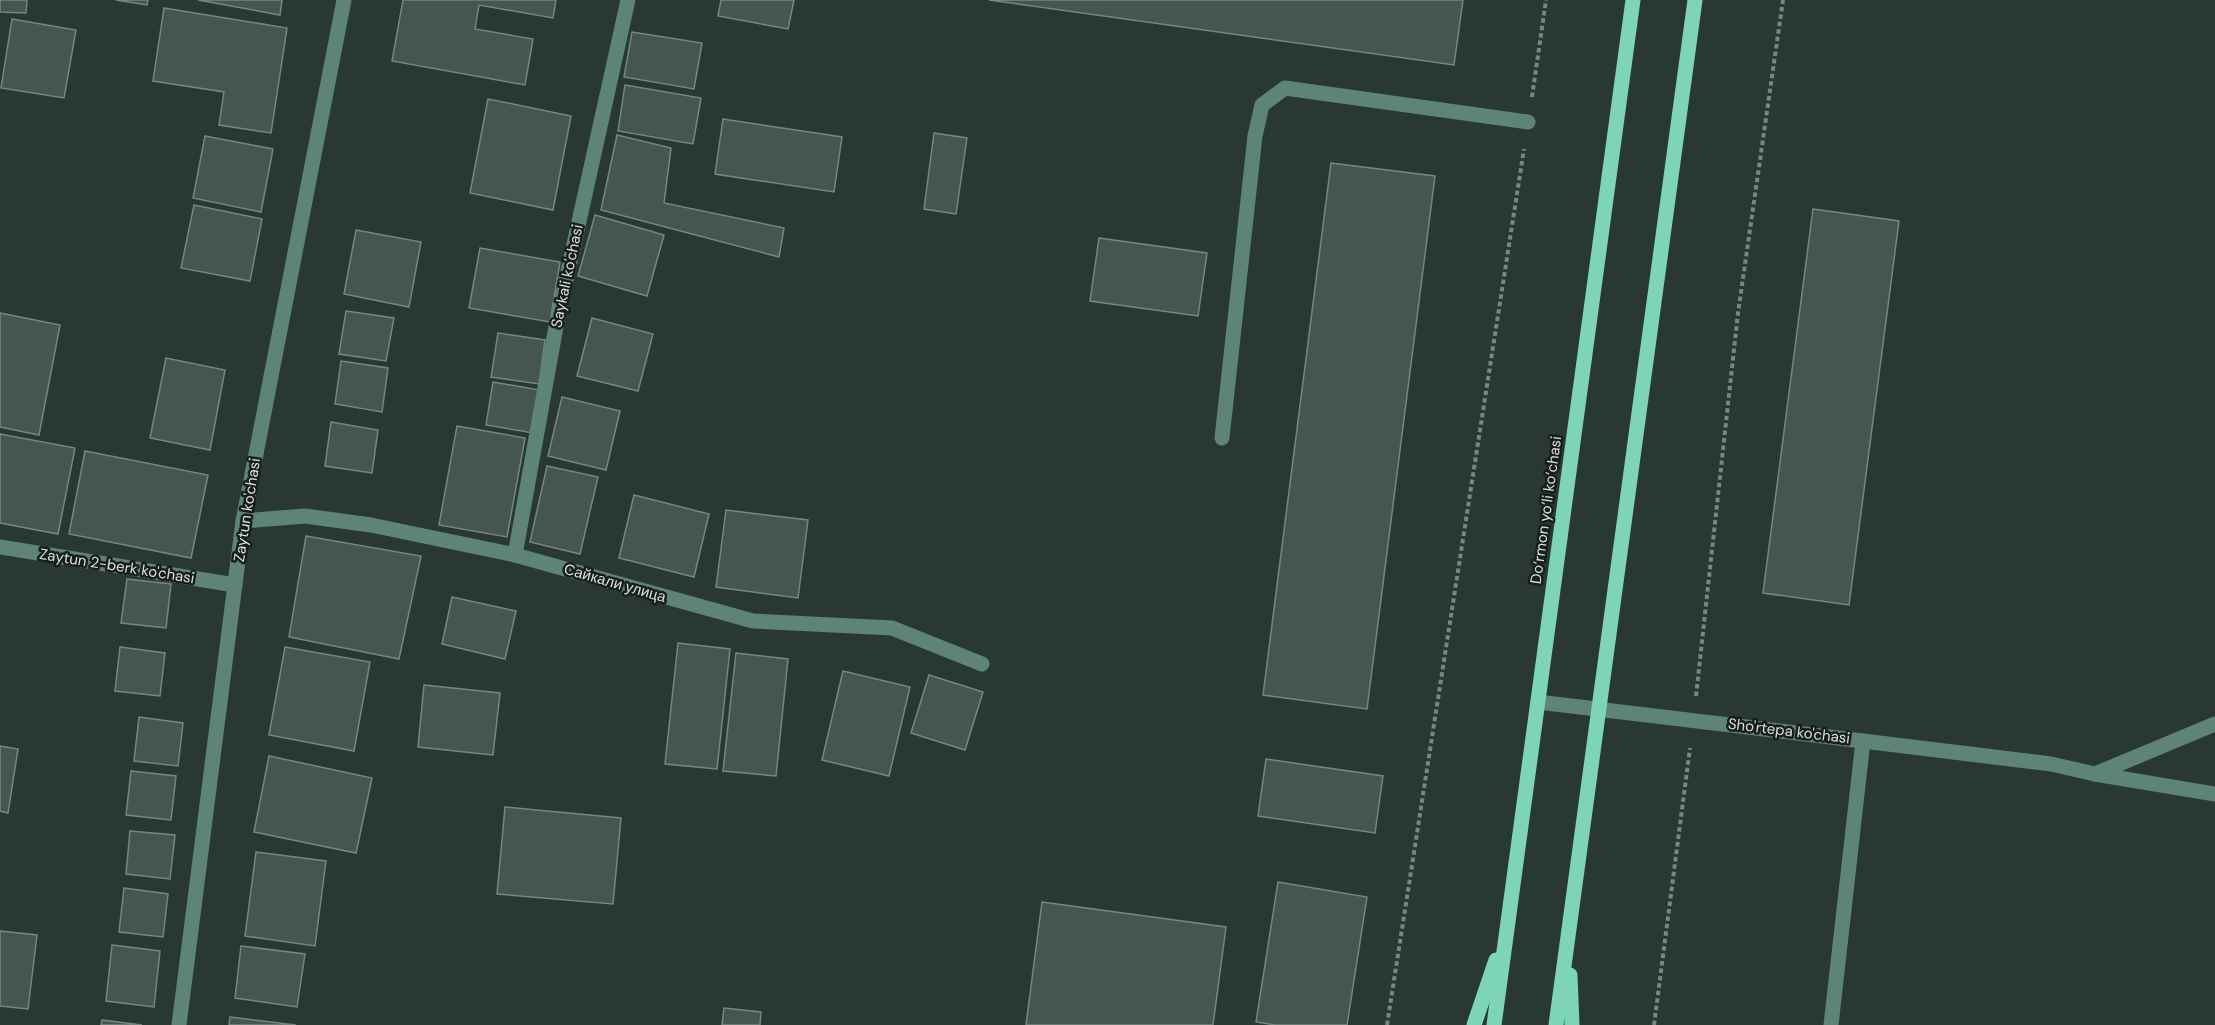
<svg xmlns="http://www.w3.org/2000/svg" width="2215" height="1025" font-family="'DM Sans',sans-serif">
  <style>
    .building { fill: #45554f; stroke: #768780; stroke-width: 1.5 }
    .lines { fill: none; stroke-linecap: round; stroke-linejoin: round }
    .path { stroke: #7a8682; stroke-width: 4; stroke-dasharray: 4.5 3; stroke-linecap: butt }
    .minor { stroke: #5d8476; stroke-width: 15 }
    .major { stroke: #7ed4b6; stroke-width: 15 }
    .labels { text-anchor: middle; stroke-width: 5; stroke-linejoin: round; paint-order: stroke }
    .street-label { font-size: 15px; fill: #d7e0dc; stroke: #171e1b }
  </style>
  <rect width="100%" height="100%" fill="#293833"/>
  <g class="building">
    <path d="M0,0h27l-1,13 -26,-1z"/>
    <path d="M116,0h32l-1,5z"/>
    <path d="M198,0h84l-2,15z"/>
    <path d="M403,0h153l-3,18 -74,-13 -4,24 58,10 -8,46 -133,-24z"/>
    <path d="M721,0h73l-6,29 -70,-13z"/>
    <path d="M989,0h474l-9,65z"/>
    <path d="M164,8l123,20 -16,105 -52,-8 5,-33 -71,-11z"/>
    <path d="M12,19l64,11 -12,68 -63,-10z"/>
    <path d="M632,32l70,11 -8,46 -70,-12z"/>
    <path d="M625,85l76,13 -8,46 -75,-13z"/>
    <path d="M488,99l83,17 -18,94 -83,-17z"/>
    <path d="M723,119l119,18 -8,55 -119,-18z"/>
    <path d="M934,133l33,5 -11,76 -32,-5z"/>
    <path d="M617,135l54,13 -7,55 120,25 -5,29 -178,-47z"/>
    <path d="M205,136l68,13 -12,63 -68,-14z"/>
    <path d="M1331,163l104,13 -68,533 -104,-14z"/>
    <path d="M194,205l68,14 -12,62 -69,-13z"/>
    <path d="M1813,209l86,12 -50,384 -86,-12z"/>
    <path d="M595,215l69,20 -17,61 -69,-20z"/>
    <path d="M356,230l65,12 -12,65 -65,-13z"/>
    <path d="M1099,238l108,15 -9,63 -108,-15z"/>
    <path d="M480,248l80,14 -10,60 -81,-14z"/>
    <path d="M346,311l48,7 -8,43 -47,-7z"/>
    <path d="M0,313l60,12 -21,110 -39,-8z"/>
    <path d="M592,318l61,16 -15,57 -61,-15z"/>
    <path d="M498,333l47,7 -6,44 -48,-7z"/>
    <path d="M166,358l59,12 -15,80 -60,-12z"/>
    <path d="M341,361l47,7 -6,44 -47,-8z"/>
    <path d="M493,382l47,8 -7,43 -47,-8z"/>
    <path d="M562,397l58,14 -14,59 -58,-14z"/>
    <path d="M331,422l47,8 -6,43 -47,-7z"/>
    <path d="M457,426l68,12 -18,99 -68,-12z"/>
    <path d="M0,434l75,14 -17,86 -58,-11z"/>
    <path d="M85,451l123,24 -17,83 -122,-24z"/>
    <path d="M547,466l51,11 -18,77 -50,-12z"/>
    <path d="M634,495l75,19 -15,63 -75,-19z"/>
    <path d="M726,510l82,10 -10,78 -82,-11z"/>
    <path d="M306,536l115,20 -22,103 -110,-22z"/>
    <path d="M127,579l44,5 -5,44 -45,-5z"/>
    <path d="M452,597l64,14 -11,48 -63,-15z"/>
    <path d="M678,643l52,6 -13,120 -52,-5z"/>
    <path d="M120,647l45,6 -5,43 -45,-5z"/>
    <path d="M285,647l85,15 -16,89 -85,-16z"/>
    <path d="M736,653l52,6 -12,117 -53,-5z"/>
    <path d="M843,671l67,16 -21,89 -67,-16z"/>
    <path d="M929,675l54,17 -18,58 -54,-17z"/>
    <path d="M424,685l76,8 -7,62 -75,-8z"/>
    <path d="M139,717l44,6 -5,43 -44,-5z"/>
    <path d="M0,746l18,3 -10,64 -8,-2z"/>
    <path d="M269,756l103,22 -16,75 -102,-21z"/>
    <path d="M1266,759l117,17 -8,57 -117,-17z"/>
    <path d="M131,771l45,5 -5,44 -45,-5z"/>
    <path d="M505,807l116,11 -8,86 -116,-10z"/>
    <path d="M130,831l45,4 -5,44 -44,-5z"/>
    <path d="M256,852l70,9 -11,85 -70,-10z"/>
    <path d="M1278,882l89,15 -20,128h-72l-19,-3z"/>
    <path d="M124,888l44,6 -5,43 -44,-5z"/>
    <path d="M1042,902l184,25 -13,98h-187z"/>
    <path d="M0,931l37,4 -9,74 -28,-3z"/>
    <path d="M112,945l48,6 -6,56 -48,-6z"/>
    <path d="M241,946l64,8 -8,53 -62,-9z"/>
    <path d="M724,1008l37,4 -1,13h-38z"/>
    <path d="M230,1017l66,8h-67z"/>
    <path d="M102,1020l40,5h-41z"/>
  </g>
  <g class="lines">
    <g class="path">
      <path d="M1532,97l14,-97"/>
      <path d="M1696,696l42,-383 45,-313"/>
      <path d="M1387,1025l137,-876"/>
      <path d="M1654,1025l36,-277"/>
    </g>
    <g class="minor">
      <path d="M1222,438l33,-302 7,-31 23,-17 243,34"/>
      <path d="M243,521l62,-5 66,9 144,30 238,66 139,7 90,36"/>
      <path d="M0,547l235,38"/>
      <path d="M515,555l42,-234 71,-321"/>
      <path d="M1538,702l325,39 -32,284"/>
      <path d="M1863,741l188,23 44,10 120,20"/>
      <path d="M2095,774l120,-50"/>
      <path d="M179,1025l64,-504 101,-521"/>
    </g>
    <g class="major">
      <path d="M1570,975l2,50"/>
      <path d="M1474,1025l22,-65"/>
      <path d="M1494,1025l139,-1025"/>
      <path d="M1556,1025l139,-1025"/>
    </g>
  </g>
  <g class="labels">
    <g class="street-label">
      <text transform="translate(567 276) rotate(-78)" y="5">Saykali ko'chasi</text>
      <text transform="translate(247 510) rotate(-81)" y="5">Zaytun ko'chasi</text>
      <text transform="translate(1546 510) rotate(-82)" y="5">Do‘rmon yo‘li ko‘chasi</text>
      <text transform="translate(117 566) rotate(9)" y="5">Zaytun 2-berk ko'chasi</text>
      <text transform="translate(615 583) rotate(16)" y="5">Сайкали улица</text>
      <text transform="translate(1789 731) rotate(7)" y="5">Sho'rtepa ko'chasi</text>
    </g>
  </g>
</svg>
